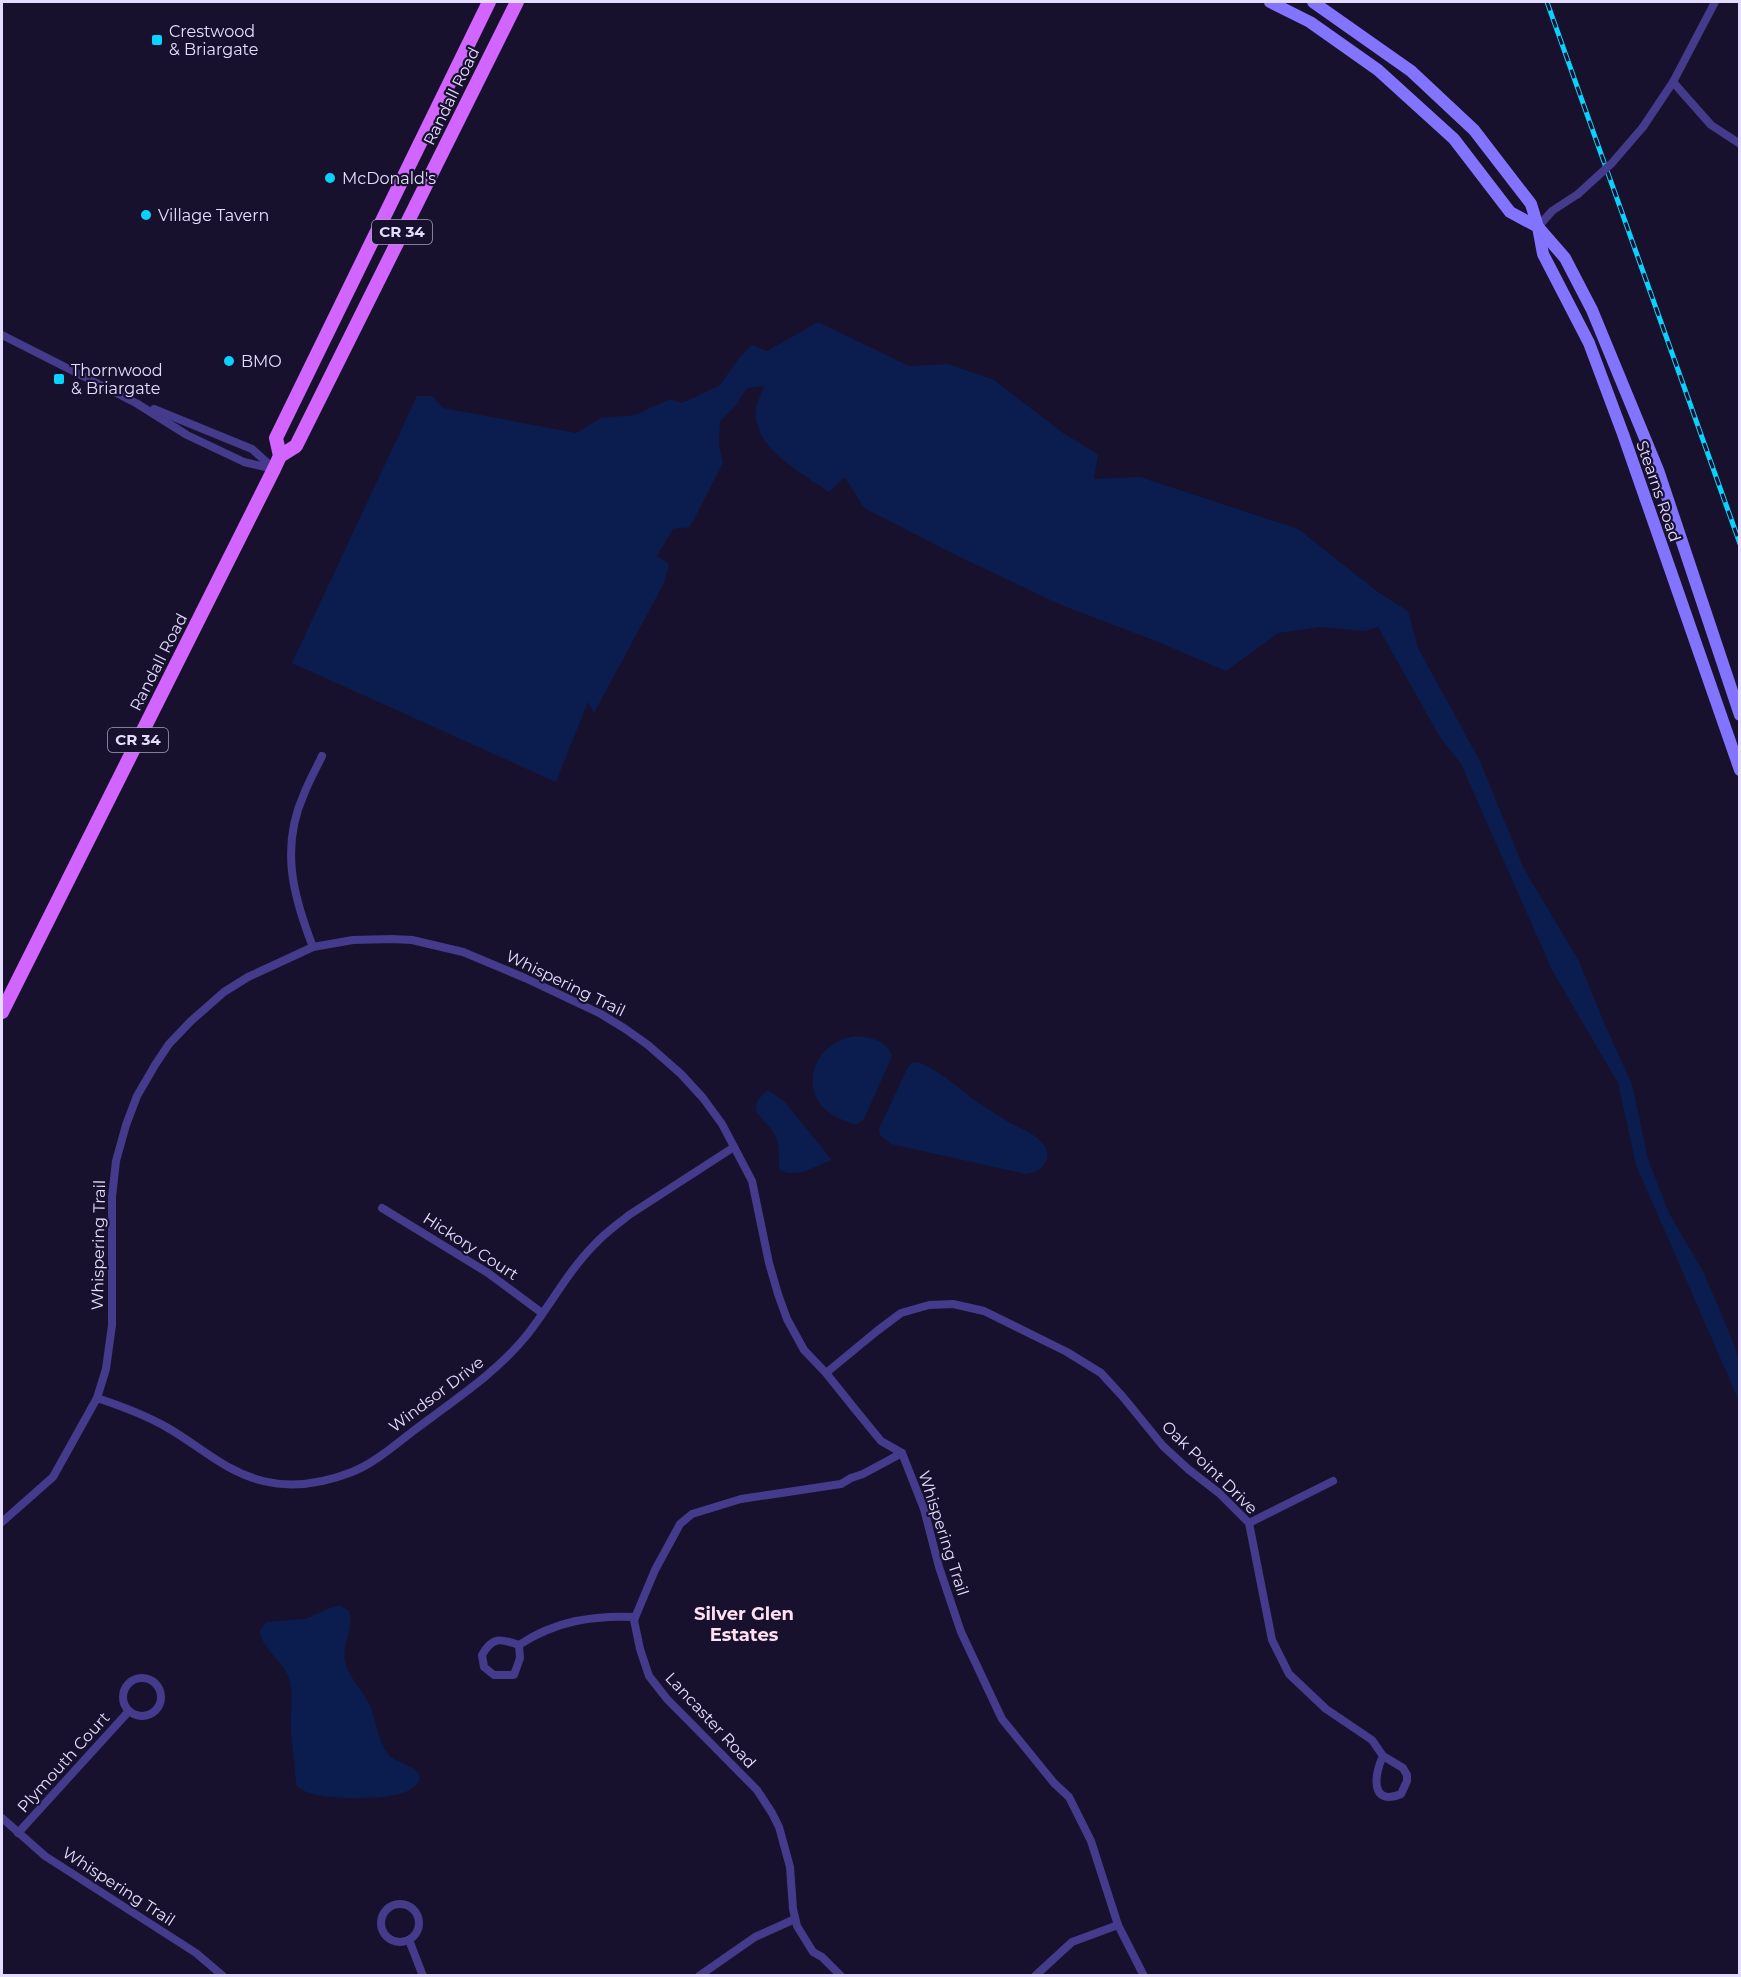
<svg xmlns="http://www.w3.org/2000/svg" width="1741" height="1977" font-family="Montserrat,sans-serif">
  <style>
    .water { fill: #0a1d4e }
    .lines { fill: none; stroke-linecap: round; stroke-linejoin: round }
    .street { stroke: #453b8d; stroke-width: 8 }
    .secondary { stroke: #8374ff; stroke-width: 12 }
    .primary { stroke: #d264ff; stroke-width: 14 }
    .rail-casing { stroke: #09d2ff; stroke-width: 5 }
    .rail { stroke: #18112d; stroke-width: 3; stroke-dasharray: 9; stroke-linecap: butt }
    .street-bridge { stroke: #453b8d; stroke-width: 8 }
    .poi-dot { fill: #09d2ff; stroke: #18112d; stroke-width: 2 }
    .labels { text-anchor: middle; stroke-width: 4.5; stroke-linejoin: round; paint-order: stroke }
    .shield { fill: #18112d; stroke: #a7a0c0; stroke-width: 1.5 }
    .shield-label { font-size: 15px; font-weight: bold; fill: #e4ddff }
    .poi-label { font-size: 16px; fill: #e4ddff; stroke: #18112d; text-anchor: start }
    .street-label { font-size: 16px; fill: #e4ddff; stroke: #18112d }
    .neighbourhood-label { font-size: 18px; font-weight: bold; fill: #ffdff1; stroke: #18112d }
  </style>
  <rect width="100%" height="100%" fill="#18112d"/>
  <g class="water">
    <path d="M818,322l91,44 39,-2 46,16 69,53 35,21 -4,25 46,-2 158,52 80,63 30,19 10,37 62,113 44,108 55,92 26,64 27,59 16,75 21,54 35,60 31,74 4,14v40l-103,-236 -18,-82 -66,-113 -91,-206 -21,-27 -62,-110 -13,4 -45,-4 -42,6 -52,38 -70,-30 -95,-36 -99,-47 -98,-50 -19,-31 -16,15c-28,-20 -77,-43 -73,-84 1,-7 6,-15 8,-22l-17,2 -11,17 -16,16 -1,25 4,17 -33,64 -17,2 -16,27 12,8 -5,19 -70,130 -6,-11 -32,80 -264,-119 125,-267h15l11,12 133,25 25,-15 34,-3 35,-16 12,4 37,-17 21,-29 12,-12 15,6z"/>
    <path d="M857,1036c14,2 30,4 35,20l-28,63c-8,8 -12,5 -21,1 -47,-17 -37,-78 14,-84z"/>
    <path d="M918,1062c25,10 43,29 65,44 8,5 18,11 27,17 13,7 46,18 35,40 -4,8 -11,9 -19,11l-135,-30 -11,-9 -1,-6 29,-62 4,-4z"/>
    <path d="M768,1090l16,11 48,59c-15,5 -37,20 -52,10 -3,-11 1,-23 -4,-33 -8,-19 -36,-25 -8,-47z"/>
    <path d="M335,1606h6l8,5c6,20 -12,38 -1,59 6,13 16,23 22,36 7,16 7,33 18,48 9,11 29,10 32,24 -3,7 -10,13 -17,15 -19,7 -86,8 -102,-4 -4,-2 -4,-4 -5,-7 -1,-18 -4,-35 -5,-52 -1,-17 3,-36 -2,-52 -5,-16 -30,-33 -29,-48l7,-8 38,-3z"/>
  </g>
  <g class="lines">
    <g class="street">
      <path d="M1673,82l38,43 29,19"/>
      <path d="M1643,127l30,-45 42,-80"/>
      <path d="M1538,227l14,-16 26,-17"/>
      <path d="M2,335l134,68 51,32 57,27 30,7"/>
      <path d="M154,409l98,40 21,19"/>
      <path d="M313,947c-20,-51 -33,-100 -9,-153 5,-13 12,-25 18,-38"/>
      <path d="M382,1208l106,65 54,40"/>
      <path d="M826,1373l51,-42 24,-18 28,-8 24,-1 31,7 83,41 34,21 22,24 40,49 25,23 31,24 30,30 23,117 17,34 37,35 46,31 11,16 20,12 4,7v6l-6,13c-31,13 -27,-20 -18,-38"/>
      <path d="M97,1398c24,8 49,17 71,30 33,19 56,43 95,53 29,7 61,2 89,-9 25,-10 46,-30 68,-46 37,-28 77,-54 107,-91 23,-29 41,-64 68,-91 10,-11 23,-20 34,-29l105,-68"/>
      <path d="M2,1522l51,-45 44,-79 9,-29 6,-44v-128l4,-36 10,-36 11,-29 18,-31 14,-21 22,-23 33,-29 24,-15 65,-30 40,-7 39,-1 20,1 51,12 62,26 76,36 23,14 24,17 33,29 22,24 19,26 30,57 17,82 9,31 9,25 17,31 22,23 28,35 27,33 21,12 22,56 15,58 22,65 41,87 52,64 15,14 22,44 27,84 26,51"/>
      <path d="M1249,1523l84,-42"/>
      <path d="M519,1645c-19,-7 -27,-8 -37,10l2,12 10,8h20l6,-17 -1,-13c36,-24 74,-30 116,-28"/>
      <circle cx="142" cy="1697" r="19"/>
      <path d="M2,1818l43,38 151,97 27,23"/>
      <path d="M18,1833l111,-122"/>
      <circle cx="400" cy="1923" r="19"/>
      <path d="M409,1940l14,36"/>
      <path d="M699,1976l56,-39 40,-18"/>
      <path d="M841,1976l-19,-19 -9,-5 -16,-26 -4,-17 -3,-42 -11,-40 -7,-14 -15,-23 -90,-91 -18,-23 -9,-27 -6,-29 21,-50 25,-46 12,-10 49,-15 100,-15 10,-6 12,-4 39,-21"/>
      <path d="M1035,1976l37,-34 46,-17"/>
    </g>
    <g class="secondary">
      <path d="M1270,2l40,20 68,48 76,69 56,73 28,15 5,27 46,89 34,91 117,336"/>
      <path d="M1313,2l98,69 63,59 57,74 7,23 27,31 27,52 66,160 82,245"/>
    </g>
    <g class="primary">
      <path d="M280,456l16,-10 221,-444"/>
      <path d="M2,1012l272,-543 6,-13 -4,-18 213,-436"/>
    </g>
    <g class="rail-casing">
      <path id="rail" d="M1547,2l193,542"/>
    </g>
    <use href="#rail" class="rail"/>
    <path class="street-bridge" d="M1578,194l34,-31 31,-36"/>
  </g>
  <g class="poi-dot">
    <rect x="151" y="34" width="12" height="12" rx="3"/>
    <circle cx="330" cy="178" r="6"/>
    <circle cx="146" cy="215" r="6"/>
    <circle cx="229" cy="361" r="6"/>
    <rect x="53" y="373" width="12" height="12" rx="3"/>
  </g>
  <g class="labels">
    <g class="shield">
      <rect x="372" y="220" width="60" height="24" rx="4.5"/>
      <rect x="108" y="728" width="60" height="24" rx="4.5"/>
    </g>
    <g class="shield-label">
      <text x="402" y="237">CR 34</text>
      <text x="138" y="745">CR 34</text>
    </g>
    <g class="poi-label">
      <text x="169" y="37">Crestwood<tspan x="169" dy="18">&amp; Briargate</tspan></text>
      <text x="342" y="184">McDonald's</text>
      <text x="158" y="221">Village Tavern</text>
      <text x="241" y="367">BMO</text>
      <text x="71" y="376">Thornwood<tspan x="71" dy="18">&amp; Briargate</tspan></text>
    </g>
    <g class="street-label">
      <text transform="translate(451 96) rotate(-64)" y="6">Randall Road</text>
      <text transform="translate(1659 491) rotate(71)" y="6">Stearns Road</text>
      <text transform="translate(158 662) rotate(-63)" y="6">Randall Road</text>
      <text transform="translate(566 983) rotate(26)" y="6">Whispering Trail</text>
      <text transform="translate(98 1245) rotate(-89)" y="6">Whispering Trail</text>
      <text transform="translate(471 1246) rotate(33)" y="6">Hickory Court</text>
      <text transform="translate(436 1394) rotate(-37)" y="6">Windsor Drive</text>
      <text transform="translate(1210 1467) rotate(44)" y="6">Oak Point Drive</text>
      <text transform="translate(944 1533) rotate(72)" y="6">Whispering Trail</text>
      <text transform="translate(711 1720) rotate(47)" y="6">Lancaster Road</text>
      <text transform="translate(63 1762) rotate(-48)" y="6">Plymouth Court</text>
      <text transform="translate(119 1886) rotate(33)" y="6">Whispering Trail</text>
    </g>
    <g class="neighbourhood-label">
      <text x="744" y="1620">Silver Glen<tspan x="744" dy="21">Estates</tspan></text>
    </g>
  </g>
  <rect width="1741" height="1977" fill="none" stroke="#e4ddff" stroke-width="6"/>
</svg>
